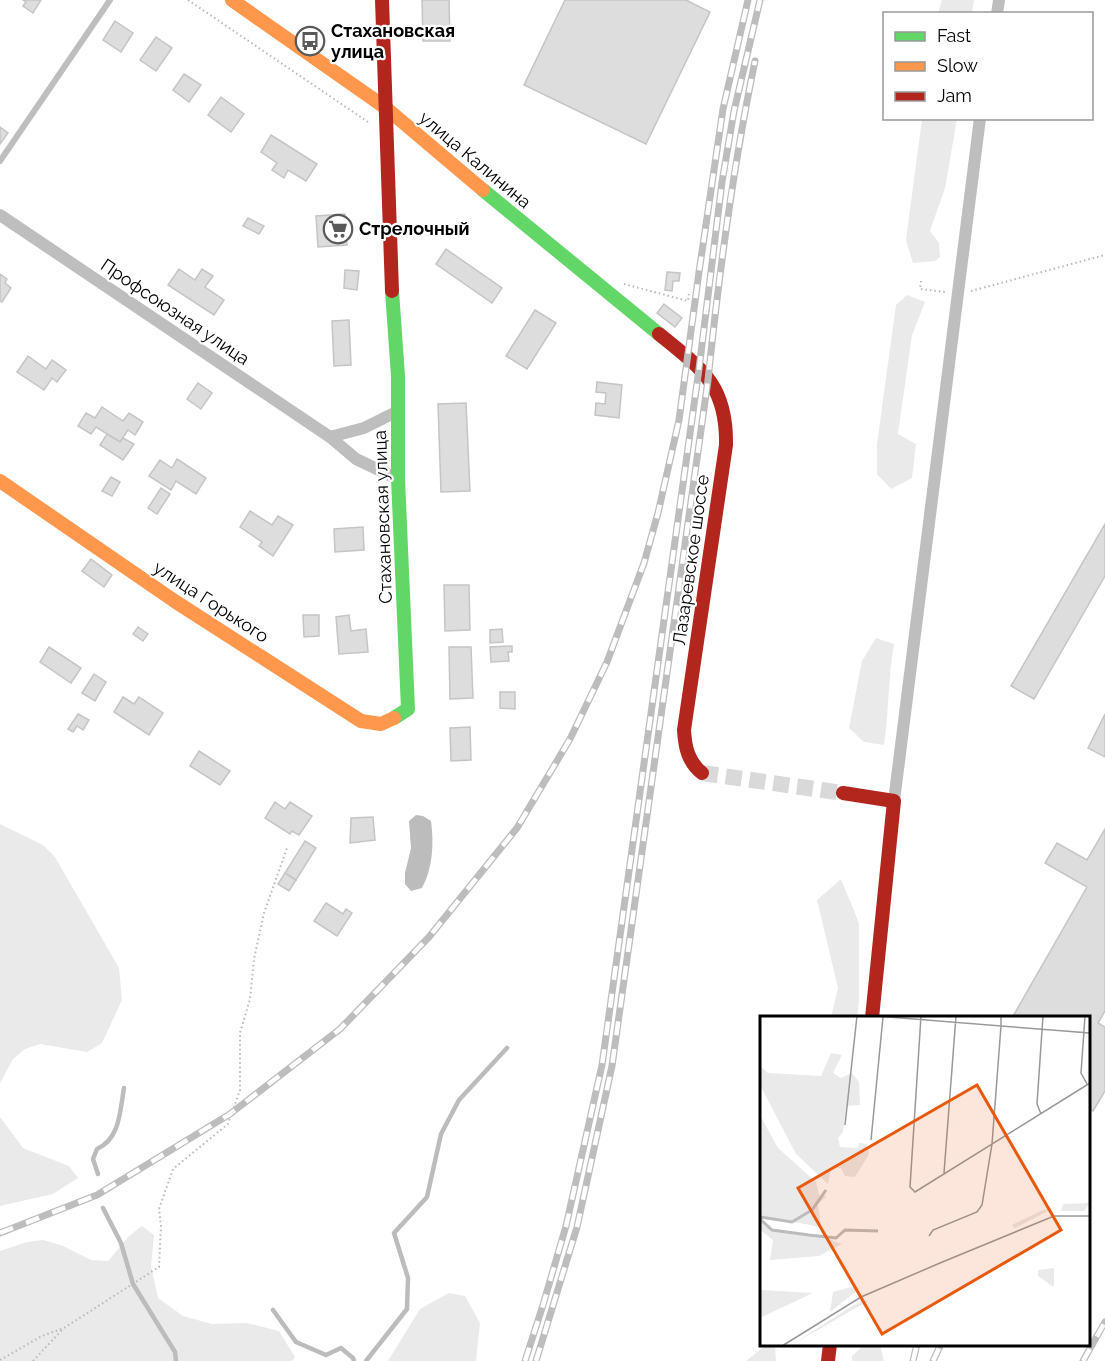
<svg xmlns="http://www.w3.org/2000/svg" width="1105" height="1361" font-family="Raleway,sans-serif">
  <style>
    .green { fill: #eaeaea }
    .water { fill: #bcbcbc }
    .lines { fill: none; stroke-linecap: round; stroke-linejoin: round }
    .stream { stroke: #bcbcbc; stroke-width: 4.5 }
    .building { fill: #ddd; stroke: #c5c5c5; stroke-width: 1.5 }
    .secondary-tunnel { stroke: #d9d9d9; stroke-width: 16; stroke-dasharray: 16 8; stroke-linecap: butt }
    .path { stroke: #b8b8b8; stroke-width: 2; stroke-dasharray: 1.5 3; stroke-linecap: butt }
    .lane { stroke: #bebebe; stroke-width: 6 }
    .street { stroke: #bebebe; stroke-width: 12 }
    .fast { stroke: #63d668; stroke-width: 14 }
    .slow { stroke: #ff974d; stroke-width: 14 }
    .jam { stroke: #b3261e; stroke-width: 14 }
    .rail-casing { stroke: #bdbdbd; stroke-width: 7 }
    .rail { stroke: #fff; stroke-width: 4.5; stroke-dasharray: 14; stroke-linecap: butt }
    .labels { text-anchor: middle; stroke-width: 4.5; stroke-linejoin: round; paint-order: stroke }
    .poi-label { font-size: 18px; font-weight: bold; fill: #000; stroke: #fff; text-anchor: start }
    .street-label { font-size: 18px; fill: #000; stroke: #fff }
    .inset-river { fill: none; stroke: #bcbcbc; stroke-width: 3 }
    .inset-road { fill: none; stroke: #999; stroke-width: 1.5 }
    .view { fill: #e8590c; fill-opacity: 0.15; stroke: #e8590c; stroke-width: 3 }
    .inset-edge { fill: none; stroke: #000; stroke-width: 3 }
  </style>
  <rect width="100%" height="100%" fill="#fff"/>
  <g class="green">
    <path d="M942,0h32l-2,13h-34z"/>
    <path d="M922,119h35l-12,69 -15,43 9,12 1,14 -5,4 -22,2 -7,-23z"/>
    <path d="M907,295l18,7 -13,33 -14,99 18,10 -4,34 -21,11 -14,-15v-30l19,-139z"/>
    <path d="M876,638l18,6c-6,34 -5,67 -10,101l-20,-3 -15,-14 13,-67z"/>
    <path d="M0,824l43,21 12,12 64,111 3,32 -20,43 -15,9 -47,-8 -15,5 -12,10 -13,24z"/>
    <path d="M841,879l18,44v78l-2,16h-26l7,-29 -21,-88z"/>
    <path d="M0,1117l23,31 46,18 9,12 -25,16 -53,12z"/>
    <path d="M142,1226l12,9 -3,31 7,32 25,18 29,8 35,-1 32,8 16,26 -3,4h-292v-110l27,-9 16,-2 18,5 30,15 17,1 21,-25z"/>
    <path d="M449,1293l16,3 15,27 -4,38h-88l32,-52z"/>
    <path d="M767,1344l8,1 1,16h-30z"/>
    <path d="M865,1344l15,1 4,16h-32v-5z"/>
  </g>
  <path class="water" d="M416,815l7,1 8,5c3,22 2,47 -9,67l-11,3 -6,-7v-11l6,-25 -2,-27z"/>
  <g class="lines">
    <g class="stream">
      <path d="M98,1174l-5,-15 4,-10c23,-10 23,-38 27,-61"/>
      <path d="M103,1208l18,35 12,41 42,68 1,9"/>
      <path d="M273,1310l23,32 30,13 15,-7 12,10 1,3"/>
      <path d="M366,1361l41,-52 1,-31 -14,-45 33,-36 14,-63 18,-34 48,-52"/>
    </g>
  </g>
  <g class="building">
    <path d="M23,0h18l-8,13 -10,-7 3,-4z"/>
    <path d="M422,0h27l1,41h-27z"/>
    <path d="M565,0h121l24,12 -64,132 -122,-59z"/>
    <path d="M115,21l18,12 -12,19 -18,-12z"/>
    <path d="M156,37l16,11 -16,23 -16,-11z"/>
    <path d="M184,74l17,11 -12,17 -16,-12z"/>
    <path d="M221,97l23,17 -13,18 -23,-17z"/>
    <path d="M0,127l8,6 -8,11z"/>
    <path d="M271,135l46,29 -11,17 -18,-11 -4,8 -12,-8 5,-7 -16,-11z"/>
    <path d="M345,214l2,31 -29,2 -2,-31z"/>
    <path d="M248,218l16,8 -5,8 -16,-8z"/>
    <path d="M446,249l56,39 -10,15 -56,-39z"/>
    <path d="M179,269l16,11 7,-11 11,7 -8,11 19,13 -10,15 -46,-30z"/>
    <path d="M345,270l14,1 -2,19 -13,-2z"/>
    <path d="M667,272l13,1 -1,8h-6l-1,10 -7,-1z"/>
    <path d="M0,274l7,5 -2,4 6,5 -9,14 -2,-1z"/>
    <path d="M664,304l18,14 -7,9 -18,-14z"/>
    <path d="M535,310l21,13 -29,46 -21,-13z"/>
    <path d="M349,320l2,45 -17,1 -2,-45z"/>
    <path d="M28,356l18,13 6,-9 14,10 -9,12 -5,-4 -8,12 -27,-18z"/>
    <path d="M597,382l25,3 -3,33 -24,-3 1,-12 9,1 1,-11 -10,-1z"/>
    <path d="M198,383l14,10 -11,16 -14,-10z"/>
    <path d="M466,403l4,88 -29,1 -3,-88z"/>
    <path d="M102,407l21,14 6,-8 14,9 -8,13 -7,-5 -8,12 -24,-15 -5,7 -13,-8 8,-13 9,5z"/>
    <path d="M107,434l13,8 3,-4 11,6 -11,16 -23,-15z"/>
    <path d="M177,459l29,19 -10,16 -20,-13 -5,9 -22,-14 11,-16 12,8z"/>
    <path d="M111,477l9,5 -8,14 -10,-5z"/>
    <path d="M161,488l9,6 -13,20 -9,-6z"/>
    <path d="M250,511l22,14 6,-9 15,9 -20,31 -14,-10 3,-4 -22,-15z"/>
    <path d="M1105,524v52l-71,123 -23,-13z"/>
    <path d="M363,527l1,23 -29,2 -1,-23z"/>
    <path d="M91,559l21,16 -8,12 -22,-16z"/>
    <path d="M444,585h25l1,45 -25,1z"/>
    <path d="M303,615h16v21l-15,1z"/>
    <path d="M349,615l2,16 15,-2 2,23 -29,2 -3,-37z"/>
    <path d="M138,627l10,7 -5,7 -10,-7z"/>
    <path d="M502,629l1,13 -13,1v-13z"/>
    <path d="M512,646v6h-4l1,9 -18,1 -1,-15z"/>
    <path d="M49,647l32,21 -10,15 -31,-21z"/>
    <path d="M449,647h22l2,51 -23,1z"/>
    <path d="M94,674l12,8 -11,19 -13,-8z"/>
    <path d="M500,692h15v17l-15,-1z"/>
    <path d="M123,697l11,7 5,-7 24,16 -14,22 -35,-23z"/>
    <path d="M78,714l11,6 -6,10 -6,-4 -4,6 -5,-3z"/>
    <path d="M1105,714v43l-17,-9z"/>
    <path d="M470,727l1,33 -20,1 -1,-33z"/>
    <path d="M199,751l31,20 -10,14 -30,-19z"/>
    <path d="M275,802l10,7 5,-7 22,14 -13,19 -7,-4 -2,3 -25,-16z"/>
    <path d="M373,817l2,23 -25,3 1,-25z"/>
    <path d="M1105,829v182l-7,12 7,4v64l-12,20 -5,-3v-90h-76l75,-131 -42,-24 12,-20 30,17z"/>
    <path d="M305,841l11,7 -20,32 -11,-7z"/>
    <path d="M285,873l11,7 -7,11 -11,-7z"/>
    <path d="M326,903l17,11 3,-5 6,4 -15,23 -23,-15z"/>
  </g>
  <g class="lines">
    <path class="secondary-tunnel" d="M702,773l141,20"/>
    <g class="path">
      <path d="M188,0l180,122"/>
      <path d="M921,281l-1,8 25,3"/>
      <path d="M624,284l64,17 1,-8"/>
      <path d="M971,291l134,-36"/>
      <path d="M0,1360l42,-24 22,-8 95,-61 2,-41 -2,-17 14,-40 55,-45 12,-34v-57l10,-34 4,-40 10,-46 23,-65"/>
      <path d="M33,1361l29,-31"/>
    </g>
    <path class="lane" d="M0,161l110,-161"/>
    <g class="street">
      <path d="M997,14l2,-14"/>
      <path d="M0,215l330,222 26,22 42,20"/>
      <path d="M330,437l34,-9 34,-17"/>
      <path d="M894,801l86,-683"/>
    </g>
    <g class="fast">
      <path d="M483,190l176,144"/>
      <path d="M392,291l6,85v103l10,230 -14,9"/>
    </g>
    <g class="slow">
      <path d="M232,0l154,108 97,82"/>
      <path d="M0,481l176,121 185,119 20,3 13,-6"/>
    </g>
    <g class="jam">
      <path d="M382,0l10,291"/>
      <path d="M659,334c43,35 68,51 67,111l-42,285c1,17 4,32 18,43"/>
      <path d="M843,793l51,8 -22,217"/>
      <path d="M828,1361l2,-17"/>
    </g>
    <g class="rail-casing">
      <g id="rail">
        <path d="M0,1233l97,-38 133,-81 110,-85 89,-92 88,-109 53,-89 37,-77 37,-99 14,-50 21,-93 20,-148 24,-163 25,-109"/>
        <path d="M525,1361l18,-56 23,-79 36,-161 97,-696 23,-187 12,-71 26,-111"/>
        <path d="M536,1361l41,-134 35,-161 96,-686c11,-107 25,-213 47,-319"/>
        <path d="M913,1361l4,-17"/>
        <path d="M933,1361l8,-17"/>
        <path d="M1083,1361l22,-39"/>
      </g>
    </g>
    <use href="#rail" class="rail"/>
  </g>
  <defs>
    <g id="bus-ring" transform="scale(1.5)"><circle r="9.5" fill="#fff" stroke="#595959" stroke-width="1.5"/><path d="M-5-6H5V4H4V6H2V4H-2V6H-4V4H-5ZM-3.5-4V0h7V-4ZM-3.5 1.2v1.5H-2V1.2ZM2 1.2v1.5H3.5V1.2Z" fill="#595959"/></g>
    <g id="supermarket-ring" transform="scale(1.5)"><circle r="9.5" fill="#fff" stroke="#595959" stroke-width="1.5"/><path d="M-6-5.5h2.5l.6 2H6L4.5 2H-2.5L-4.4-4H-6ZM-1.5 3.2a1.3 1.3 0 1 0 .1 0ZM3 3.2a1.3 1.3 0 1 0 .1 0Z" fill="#595959"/></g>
  </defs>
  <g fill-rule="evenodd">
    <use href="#bus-ring" x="310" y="41"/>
    <use href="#supermarket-ring" x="338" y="229"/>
  </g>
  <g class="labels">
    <g class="poi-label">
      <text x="331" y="37">Стахановская<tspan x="331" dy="21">улица</tspan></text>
      <text x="359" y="235">Стрелочный</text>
    </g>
    <g class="street-label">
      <text transform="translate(475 160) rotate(40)" y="6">улица Калинина</text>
      <text transform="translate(175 312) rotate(34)" y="6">Профсоюзная улица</text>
      <text transform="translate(383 517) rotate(-92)" y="6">Стахановская улица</text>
      <text transform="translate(691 560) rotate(-82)" y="6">Лазаревское шоссе</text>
      <text transform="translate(211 602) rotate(33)" y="6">улица Горького</text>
    </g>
  </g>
  <g transform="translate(760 1016)">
    <rect width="330" height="330" fill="#fff"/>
    <path d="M71,37l11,2 -9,18 8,5 11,-5 7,9 1,23 -14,1 -3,26 -5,6 2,9 18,1 1,-5 8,1 2,10 -14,23 -10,-1 -4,-8h-10l-3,16 -32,-30 -36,-69v-19l8,7 53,3zM0,99l18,33 38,34 3,13 8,1 -9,8 3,23 -61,-11zM330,187l-6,8h-23l2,-7zM296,191l-41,21 -3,-3 31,-15zM0,205l9,8 48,6 25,9 -23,12 -49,4 3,-20 -13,-10zM294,252v18h-2l-14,-10v-6zM95,270l5,2 -30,24 3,-20zM0,274l53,3 -53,25zM103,284l5,1 -78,45 62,-40z" fill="#eaeaea"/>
    <path class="inset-river" d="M0,201l32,5 20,-12 14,-20M0,203l12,11 37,5 27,3 9,-8 33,1"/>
    <path class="inset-road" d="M116,0l125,10v-10M161,0l-11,171 5,5 175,-109M325,0l-4,57 6,11M281,98l-4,-10 6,-88M85,109l12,-109M111,124l12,-123M184,157l12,-157M169,220l4,-6 44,-18 5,-7 10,-61 9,-118 89,7M22,330l79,-49 79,-34 114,-47h36"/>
    <path class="view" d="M217,69l84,145 -179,104 -84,-146z"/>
    <rect width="330" height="330" class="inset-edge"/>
  </g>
  <rect x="883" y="12" width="210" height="108" fill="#ffffff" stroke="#999999" stroke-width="1.5"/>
  <rect x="895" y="32" width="30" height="9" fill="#63d668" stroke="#999999" stroke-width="1.5"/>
  <text x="937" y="42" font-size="18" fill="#000000">Fast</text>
  <rect x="895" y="62" width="30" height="9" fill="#ff974d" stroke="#999999" stroke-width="1.5"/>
  <text x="937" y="72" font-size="18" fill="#000000">Slow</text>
  <rect x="895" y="92" width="30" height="9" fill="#b3261e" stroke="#999999" stroke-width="1.5"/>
  <text x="937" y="102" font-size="18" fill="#000000">Jam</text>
</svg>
